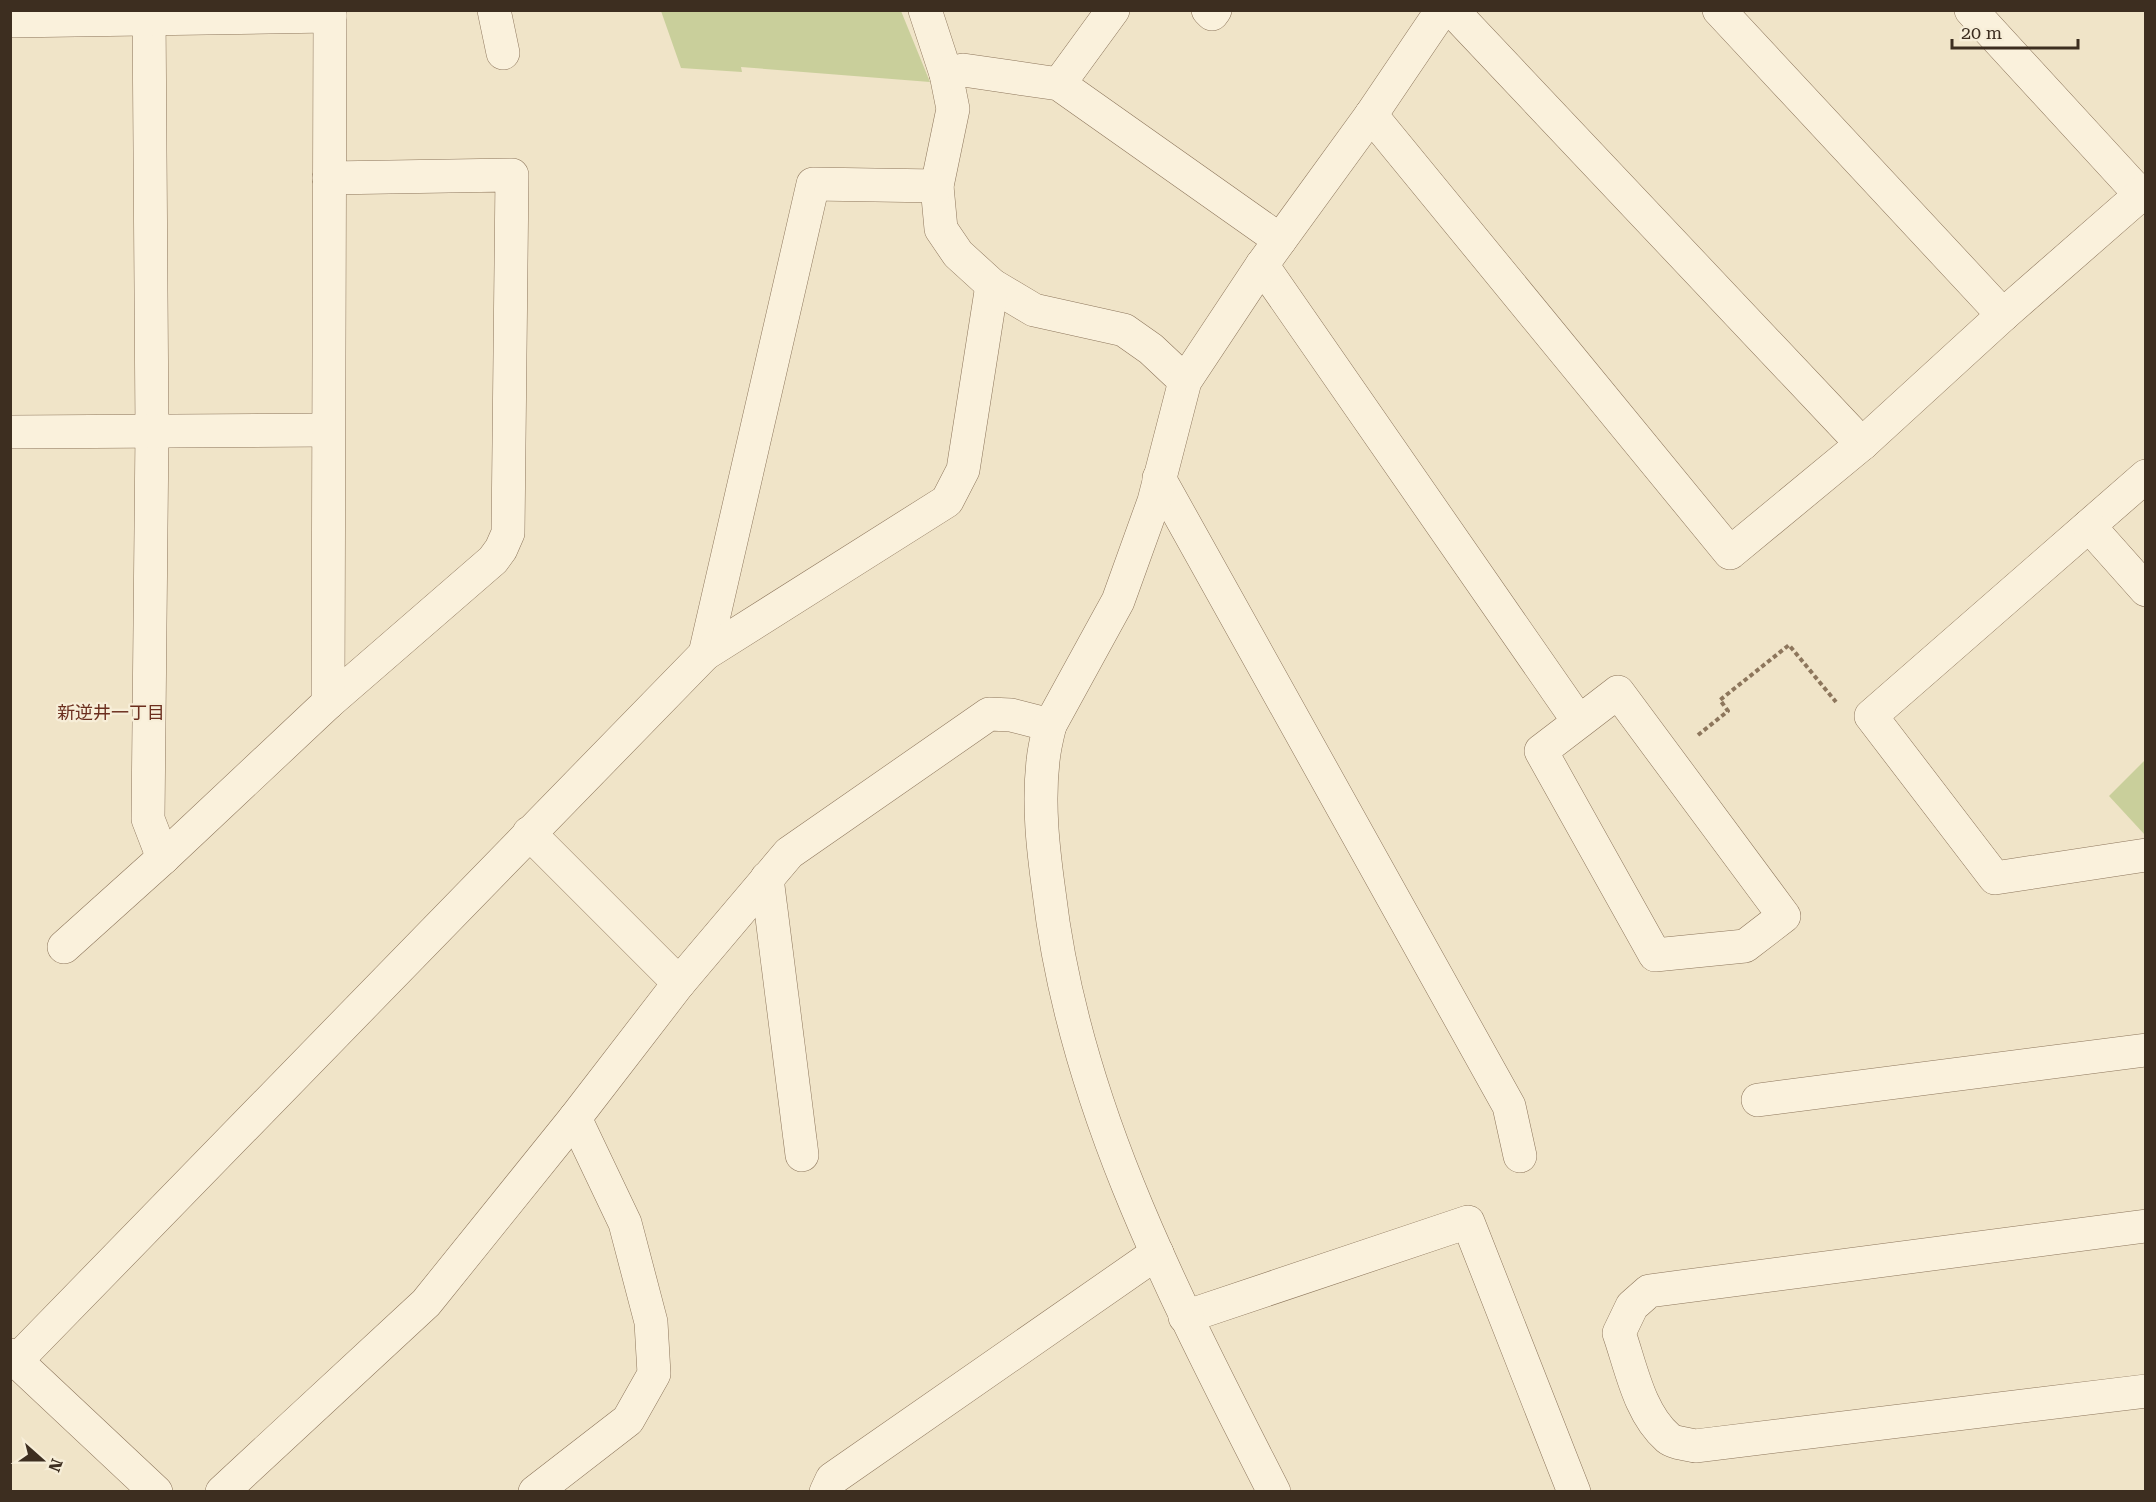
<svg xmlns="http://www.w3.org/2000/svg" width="2156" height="1502" font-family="'Roboto Serif','Noto Sans JP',serif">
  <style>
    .green { fill: #c9cf9b }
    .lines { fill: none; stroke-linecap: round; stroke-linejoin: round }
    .minor-casing { stroke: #8d765c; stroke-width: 34 }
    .tertiary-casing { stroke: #8d765c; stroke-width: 34 }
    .path { stroke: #8d765c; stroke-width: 4; stroke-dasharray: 4.5 3; stroke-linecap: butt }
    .minor { stroke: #faf1dc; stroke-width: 33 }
    .tertiary { stroke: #faf1dc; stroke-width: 33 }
    .labels { text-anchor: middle; stroke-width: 4.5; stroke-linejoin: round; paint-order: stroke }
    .neighbourhood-label { font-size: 18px; fill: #6b2e1e; stroke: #f7eed8 }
  </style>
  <rect width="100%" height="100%" fill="#f0e4c8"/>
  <g class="green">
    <path d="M661,11h240l29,71 -189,-15 1,5 -61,-4z"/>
    <path d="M2145,760v75l-36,-39z"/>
  </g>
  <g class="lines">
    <g class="minor-casing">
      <g id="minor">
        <path d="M149,10l3,421 -4,388 15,39"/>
        <path d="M494,10l9,43"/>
        <path d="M925,10l21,64 7,35 -16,77 4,43 17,25 34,31 42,25 90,20 27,19 34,32"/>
        <path d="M1208,10l4,4 3,-4"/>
        <path d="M1452,10l410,434"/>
        <path d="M1719,10l284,305"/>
        <path d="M1971,10l169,184"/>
        <path d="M10,21l320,-5"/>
        <path d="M946,74l17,-4 96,14 221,156"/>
        <path d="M1059,84l54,-74"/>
        <path d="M1371,115l359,438 132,-109 141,-129 143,-125"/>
        <path d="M1262,265l317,457 -38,29 114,204 90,-9 39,-30 -166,-224 -39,30"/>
        <path d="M10,432l318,-2"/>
        <path d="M2146,476l-275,240 124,162 151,-23"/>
        <path d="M1159,478l350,628 11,50"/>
        <path d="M2089,526l57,64"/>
        <path d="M705,654l108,-470 124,2"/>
        <path d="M328,703l165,-143 8,-11 7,-16 4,-358 -183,3"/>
        <path d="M529,833l150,150"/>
        <path d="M767,878l35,277"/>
        <path d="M64,947l99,-89 165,-155 2,-693"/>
        <path d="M1758,1100l388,-50"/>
        <path d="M2146,1226l-497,65 -17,15 -13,27c12,34 20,80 49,105 6,5 19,6 27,8l451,-55"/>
        <path d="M1185,1317l283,-95 106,270"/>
        <path d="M10,1355l146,137"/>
        <path d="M16,1361l689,-707 242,-153 16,-31 29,-185"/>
        <path d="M222,1492l204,-189 149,-185 104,-135 110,-130 200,-139 22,1 39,10 68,-124 36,-100 31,-120 77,-116 109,-150 71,-105"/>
        <path d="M535,1492l93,-72 26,-46 -3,-52 -26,-99 -50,-105"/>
        <path d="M826,1492l6,-13 325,-226"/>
      </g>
    </g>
    <g class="tertiary-casing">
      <path id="tertiary" d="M1050,725c-3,12 -6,24 -7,36 -5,44 0,88 6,131 25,216 128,409 225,600"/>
    </g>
    <path class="path" d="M1698,735l30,-24 -8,-11 69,-55 47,57"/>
    <use href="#minor" class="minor"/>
    <use href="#tertiary" class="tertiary"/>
  </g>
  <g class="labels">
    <g class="neighbourhood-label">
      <text x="111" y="719">新逆井一丁目</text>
    </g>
  </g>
  <rect width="2156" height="1502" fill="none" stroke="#3d2e20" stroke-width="24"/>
  <g transform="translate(42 1460) rotate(111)" stroke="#f7eed8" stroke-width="4.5" paint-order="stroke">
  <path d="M0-4.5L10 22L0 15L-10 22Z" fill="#3d2e20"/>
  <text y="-9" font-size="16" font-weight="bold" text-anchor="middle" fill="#3d2e20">N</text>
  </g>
  <path d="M1952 39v9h126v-9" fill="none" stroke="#3d2e20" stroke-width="3"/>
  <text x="1961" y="39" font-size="18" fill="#3d2e20" stroke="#f7eed8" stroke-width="4.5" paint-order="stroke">20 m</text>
</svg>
